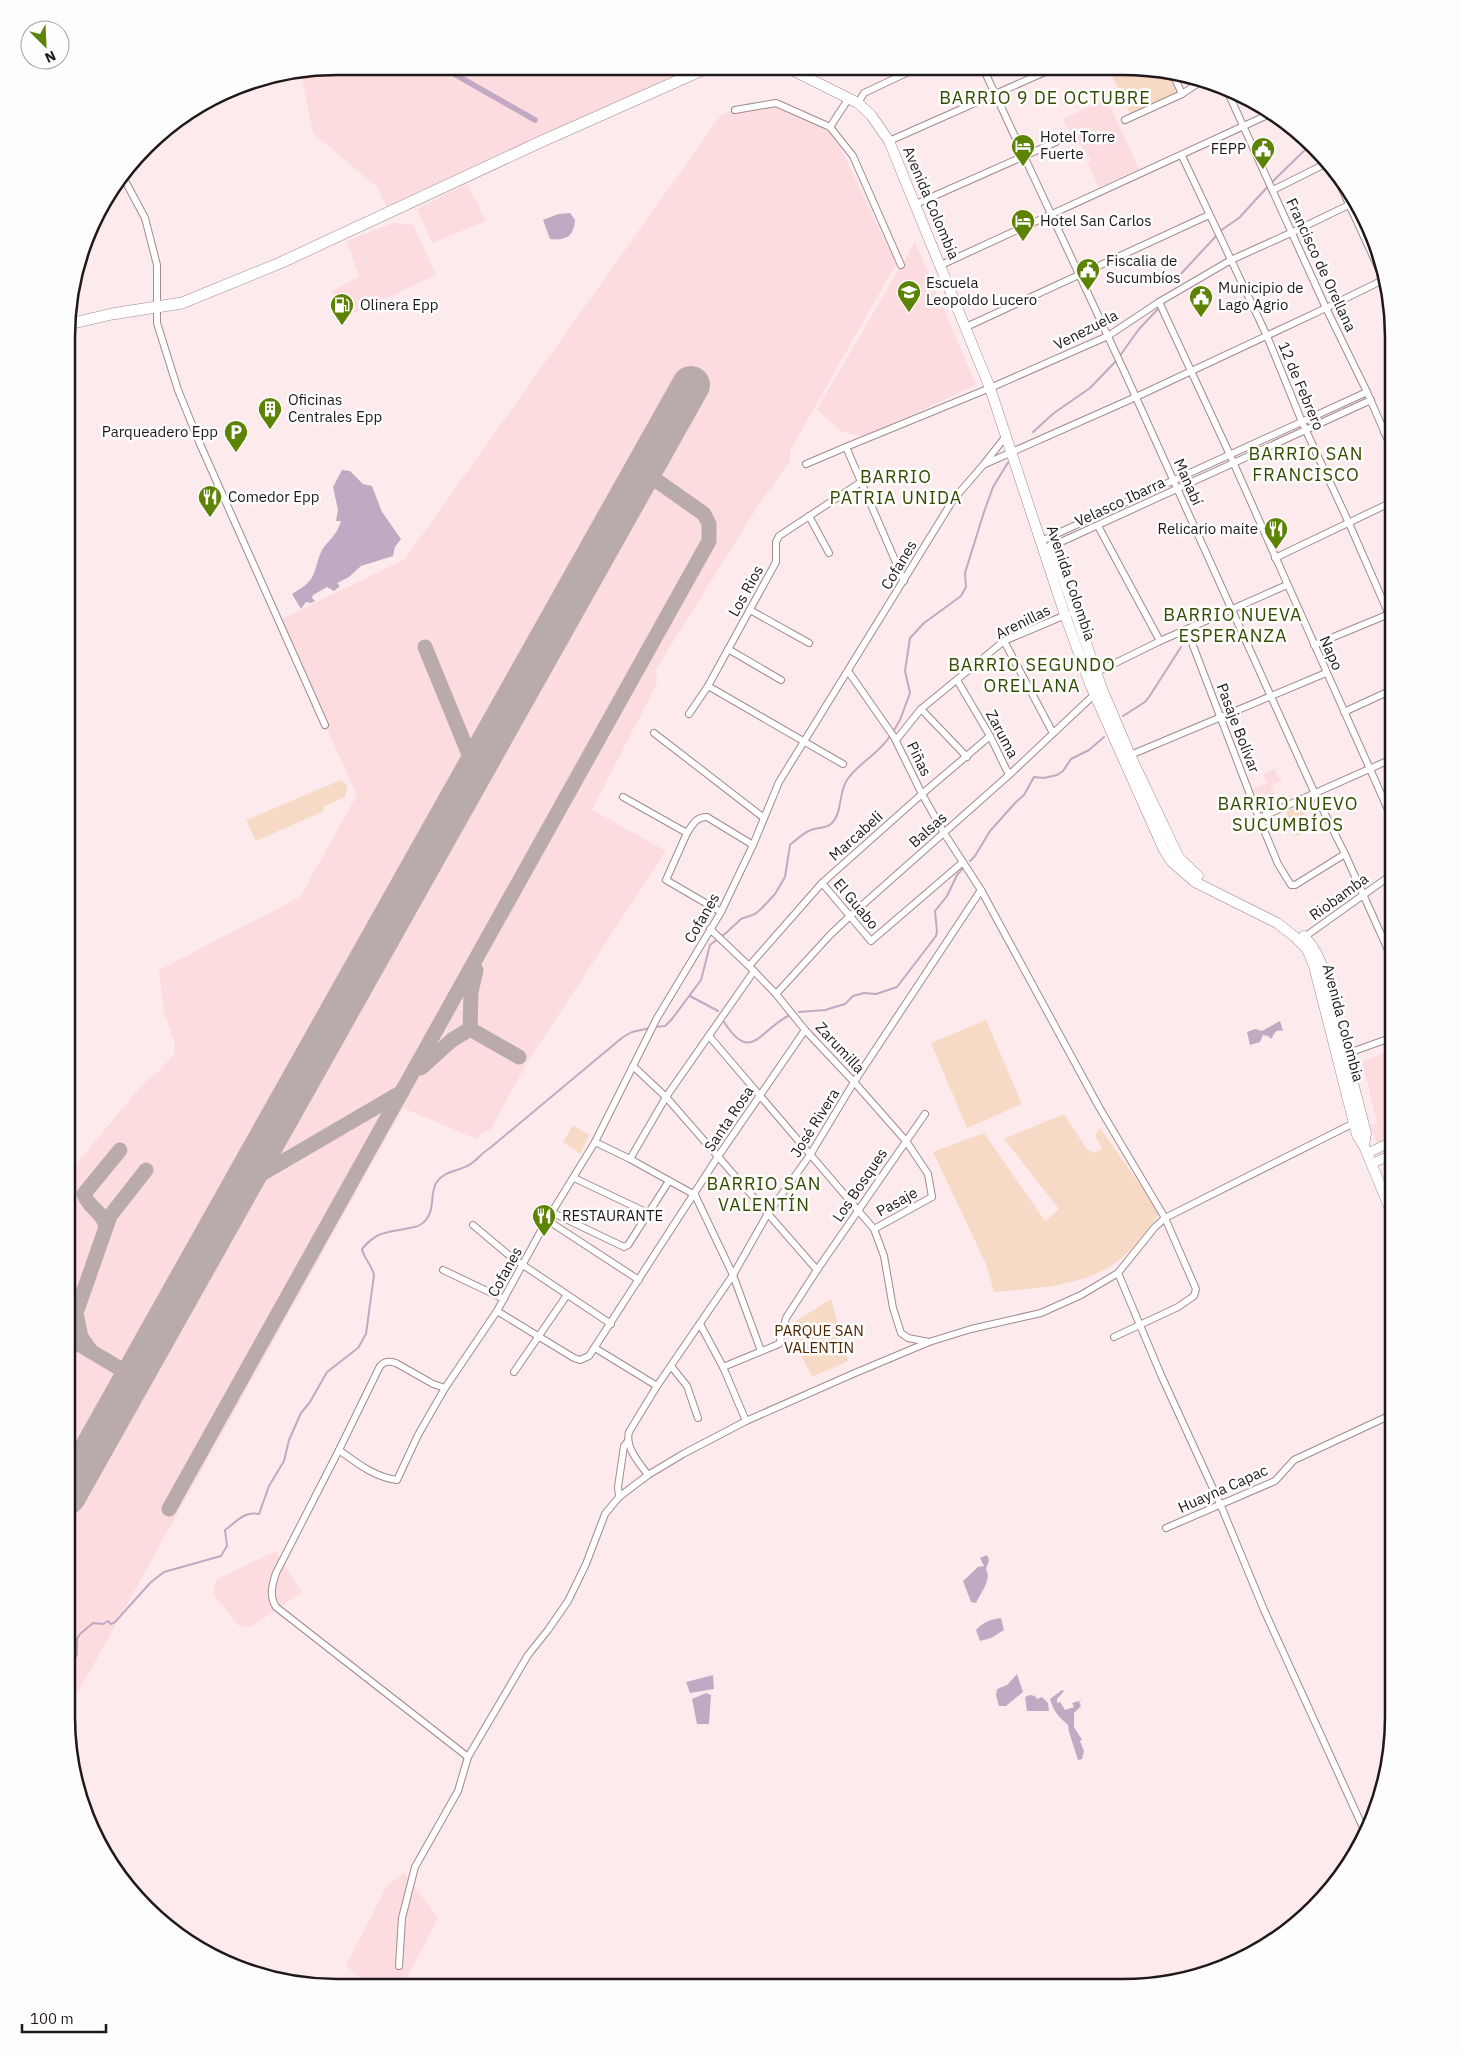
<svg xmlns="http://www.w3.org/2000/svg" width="1460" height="2054" font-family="'IBM Plex Sans',sans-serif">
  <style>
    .built { fill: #fcdcdf }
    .green { fill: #f7dac5 }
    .water { fill: #c2a9c3 }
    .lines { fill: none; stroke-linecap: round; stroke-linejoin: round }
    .stream { stroke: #c2a9c3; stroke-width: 2 }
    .canal { stroke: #c2a9c3; stroke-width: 5.5 }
    .taxiway { stroke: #b9aaab; stroke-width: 15 }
    .runway { stroke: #b9aaab; stroke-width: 38 }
    .minor-casing { stroke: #a08b8d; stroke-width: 8 }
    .secondary-casing { stroke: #a08b8d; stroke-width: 10 }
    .primary-casing { stroke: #a08b8d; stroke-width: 11 }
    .trunk-casing { stroke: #a08b8d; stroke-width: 12 }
    .minor { stroke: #fff; stroke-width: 6 }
    .secondary { stroke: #fff; stroke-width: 9 }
    .primary { stroke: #fff; stroke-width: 10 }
    .trunk { stroke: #fff; stroke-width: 11 }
    .labels { text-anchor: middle; stroke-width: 5; stroke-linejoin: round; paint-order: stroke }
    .poi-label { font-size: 15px; fill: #201819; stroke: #fdfdfd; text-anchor: start }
    .street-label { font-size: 15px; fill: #201819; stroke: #fdfdfd }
    .park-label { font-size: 15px; fill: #4e2701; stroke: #fdfdfd }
    .quarter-label { font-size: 18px; letter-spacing: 1px; fill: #344c00; stroke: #fdfdfd }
    .rim { fill: none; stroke: #201819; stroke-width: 2.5 }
  </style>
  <rect width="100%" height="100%" fill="#fdeaec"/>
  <g class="built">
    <path d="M337,66l343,1 2,5 -295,137 -9,-21 -65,-55 -12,-61z"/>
    <path d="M1106,98l33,71 -40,18 -11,-23 3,-4 -29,-40z"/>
    <path d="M751,102h26l45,25 10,9 10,15 54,113 -106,187v10l-30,42 -104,166 1,14 -65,127 74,41 -139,212 -37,67 -8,2 -5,7 -74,-31 -337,606 1,-539 75,-90 18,-15 14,-16 1,-10 -11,-32 -5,-42 141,-73 57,-102 -79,-174 127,-62 316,-444z"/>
    <path d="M467,184l19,37 -54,22 -15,-34z"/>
    <path d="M393,223l20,2 23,50 -91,42 -13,-26 27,-14 -12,-36z"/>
    <path d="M915,242l61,143 -112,52 -22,-5 -25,-23z"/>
    <path d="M1275,769l4,10 2,-1 1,2 -11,5 9,22 -17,7 -10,-25 14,-6 -4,-9z"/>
    <path d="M1393,1049v88l-11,6 -6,-1 -6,-17 7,-3 -15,-60z"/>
    <path d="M276,1551l26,41 -51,35 -12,-1 -26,-32 4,-15z"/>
    <path d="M404,1873l34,45 -35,68h-36l-21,-21 41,-79z"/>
  </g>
  <g class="green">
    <path d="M1108,68l51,1 10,2 7,16 -2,9 -43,19z"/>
    <path d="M341,780l7,6 -3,11 -22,10 1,4 -68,30 -10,-21z"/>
    <path d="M1301,805l11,25 -16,6 -10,-24z"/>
    <path d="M986,1020l36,84 -55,24 -36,-85z"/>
    <path d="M1064,1114l22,34 8,5 8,-4 -7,-14 5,-7 60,85c-11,14 -23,32 -37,44 -35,30 -85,31 -129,35l-8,-28 -53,-112 51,-19 61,88 14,-12 -55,-70z"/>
    <path d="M573,1125l16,10 -9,19 -17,-12z"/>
    <path d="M831,1299l17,62 -36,16 -25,-50z"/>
  </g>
  <g class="water">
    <path d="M570,213l5,7c-1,16 -9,21 -25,19l-7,-19 15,-6z"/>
    <path d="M342,470l8,1 13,13 9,2 10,26 19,27 -6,8 -2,9 -32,10 -12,11 -12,6 3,3 -6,5 -7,-4 -14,8 -1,3 3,3 -4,2 -5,-1 -5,7 -9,-15c8,-5 19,-11 22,-21 3,-8 4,-15 8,-23 8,-12 14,-13 19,-29h-5l2,-11 -5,-23z"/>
    <path d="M1280,1021l3,10c-9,-2 -8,3 -12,8l-3,-3 -5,-1 -3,7 -10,3 -3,-13 8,-3 7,2z"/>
    <path d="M987,1555l2,5 -3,9c6,11 -5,23 -10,34l-5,-1 -8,-21 15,-14 6,-1 -4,-8z"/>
    <path d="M1001,1618l3,12 -13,8 -11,3 -4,-11c7,-8 15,-11 25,-12z"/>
    <path d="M1017,1674l6,18 -17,14h-7l-3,-11 1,-6 10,-4z"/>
    <path d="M713,1675l1,14 -24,4 -4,-11z"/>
    <path d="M1062,1690l2,1 -7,8v4l3,-1 5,8 9,-3 -2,-4 11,-3 -4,2 2,4 -7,7v14l8,13 -2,1 4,10 -2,8 -4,1 -9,-28 -1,-7c-9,-8 -15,-14 -18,-26z"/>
    <path d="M706,1693l5,2 -2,29h-12l-5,-25z"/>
    <path d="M1030,1695l5,1 2,3 5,-2 6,6 1,8h-22l-2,-14z"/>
  </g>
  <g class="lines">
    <g class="stream">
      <path d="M1220,231l19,-13 32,-35 40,-39"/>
      <path d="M1178,277l39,-42"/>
      <path d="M1119,357l20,-28 19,-20"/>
      <path d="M1033,432l21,-19 36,-25 26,-27"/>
      <path d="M1123,716l22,-14 4,-5 32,-50"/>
      <path d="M893,732l7,-12 10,-27 -5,-22 5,-33 14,-15 37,-27 5,-9 -1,-14 19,-61 9,-25 16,-26"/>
      <path d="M970,861l5,-5 15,-25 26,-29 8,-7 10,-18 10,1 13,-3 6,-4 8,-12 18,-9 15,-13"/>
      <path d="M690,996l28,15"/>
      <path d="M799,1012l26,-2 20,-6 8,-8 11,-3 12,1 21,-7 39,-51 1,-5 -2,-20 12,-15 10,-21 6,-7"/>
      <path d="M724,1022c27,42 35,9 64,-6"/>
      <path d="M655,1027l10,-1 7,-7 29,-39 9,-35 16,-12 15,-14 14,-5 7,-6 13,-14 10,-17 5,-32c6,-5 12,-11 19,-14 7,-4 16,-2 22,-7 12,-11 7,-31 16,-44 11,-17 32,-26 43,-44"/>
      <path d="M66,1682l11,-28v-15l3,-5 13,-11 10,1 5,-3 3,3 4,-2 36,-40 13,-10 57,-16 6,-10 -2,-16c12,-8 18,-19 34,-16l10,-28 15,-25 5,-21 12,-27 9,-11 17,-30 31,-24 8,-14 8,-59c-2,-10 -10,-16 -12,-26 16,-19 25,-16 47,-21 4,-1 8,-1 11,-3 17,-11 9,-29 16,-42 9,-14 25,-11 36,-20 7,-5 11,-11 18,-15l133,-111 9,-5 18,-4"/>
    </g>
    <path class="canal" d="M442,67l93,53"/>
    <g class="taxiway">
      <path d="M425,647l50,122"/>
      <path d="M470,1029l49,28"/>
      <path d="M421,1068l31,-28 18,-11 1,-37 5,-22"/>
      <path d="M241,1186l161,-94"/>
      <path d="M106,1227c-2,-15 -18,-19 -22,-33l36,-44"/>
      <path d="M67,1337l67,40"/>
      <path d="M91,1351l-10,-14 -5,-24 34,-97 36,-46"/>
      <path d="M169,1509l540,-968v-17l-5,-10 -61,-43"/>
    </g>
    <path class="runway" d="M67,1496l624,-1111"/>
    <g class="minor-casing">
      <g id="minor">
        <path d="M983,68l142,305 190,421 30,60 48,107"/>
        <path d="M1172,72l10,22"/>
        <path d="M1225,86l101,222 41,84 27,62"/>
        <path d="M858,103l6,-10 53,-25"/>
        <path d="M735,110l41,-7 54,24 23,29 48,109"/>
        <path d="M1125,120l57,-26 21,-14"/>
        <path d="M830,127l19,-29"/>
        <path d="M889,141l165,-73"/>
        <path d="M1182,156l85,180 35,86 46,99 46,105"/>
        <path d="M1331,165l58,126"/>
        <path d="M123,177l22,41 12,47v58l21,67 22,54 125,281"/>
        <path d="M1273,190l56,-28"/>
        <path d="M916,204l140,-62"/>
        <path d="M941,265l331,-152"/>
        <path d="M1159,302l71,153 164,368"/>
        <path d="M966,327l243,-112"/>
        <path d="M1384,432l10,-5"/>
        <path d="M846,447l144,-59 118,-52 51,-34 72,-42 62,-28 62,-30"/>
        <path d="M806,464l40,-17 58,134"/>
        <path d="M985,464l151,-67 190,-89 61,-30"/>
        <path d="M809,516l20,37"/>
        <path d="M1098,526l62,115"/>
        <path d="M1041,541l326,-149"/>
        <path d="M1050,547l321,-147"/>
        <path d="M1275,558l119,-57"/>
        <path d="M750,610l59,33"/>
        <path d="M1187,630l72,188 19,46 13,21h4l50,-31"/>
        <path d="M1004,641l49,92"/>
        <path d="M1314,645l80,-33"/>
        <path d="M728,649l53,31"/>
        <path d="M848,671l46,66 28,57 22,39 37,57 118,217 66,111 31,71 -2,7 -16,11 -64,30"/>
        <path d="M1095,673l65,-32 127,-56"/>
        <path d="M957,680l33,56 19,39"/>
        <path d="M708,686l135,78"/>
        <path d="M921,709l46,48"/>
        <path d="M1344,712l50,-23"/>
        <path d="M689,714l19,-28 68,-124v-20l3,-6 82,-54"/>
        <path d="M654,733l110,85"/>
        <path d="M896,740l25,-31 83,-68 64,-27"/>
        <path d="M1128,756l198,-83"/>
        <path d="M623,797l64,36 -21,47 55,32"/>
        <path d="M1259,818l135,-60"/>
        <path d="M687,833c6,-9 9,-16 20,-16l46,28"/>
        <path d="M822,883l49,58 92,-79"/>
        <path d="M710,929l39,37 27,28 29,36 49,52 52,59 22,33 4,23 -58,32"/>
        <path d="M1303,938l91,-65"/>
        <path d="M749,966l73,-83 100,-89 68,-58"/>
        <path d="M776,994l54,-59 20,-19 159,-141 88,-83"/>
        <path d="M709,1036l165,193 10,27 9,52 8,25 7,5 21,4"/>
        <path d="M1343,1055l50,-18"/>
        <path d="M633,1066l33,31 151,173 -31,48 -7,26 -56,23"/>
        <path d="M595,1142l35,17 65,36 38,80 28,76"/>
        <path d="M630,1159l36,-62 88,-126"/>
        <path d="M574,1178l74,35"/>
        <path d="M551,1212l73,35 4,-2 41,-64"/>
        <path d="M547,1220l92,60"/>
        <path d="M473,1225l38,32 100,67"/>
        <path d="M443,1270l61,29"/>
        <path d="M817,1270l108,-156"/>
        <path d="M1118,1273l43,102 60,131 43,104 101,222"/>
        <path d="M497,1311l77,47 6,2 9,-4 128,-198 88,-128"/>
        <path d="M700,1324l23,43 23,54"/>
        <path d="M595,1348l62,38"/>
        <path d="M671,1366l16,20 11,32"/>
        <path d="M514,1372l53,-77"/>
        <path d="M445,1388l-12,-4 -37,-21c-7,-2 -11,-2 -16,3l-41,84 -63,123c-4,12 -7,23 0,34l192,150"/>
        <path d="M339,1450c18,13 35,27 58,30l21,-45 27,-47 52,-77 50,-91 48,-78 62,-124 64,-106 32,-67 26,-63 174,-282 31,-36 22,-28"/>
        <path d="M648,1475c-9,-12 -23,-28 -19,-43l28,-46 76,-111 34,-60 43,-60 44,-73 127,-192"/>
        <path d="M619,1497l-1,-10 6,-41 4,-5"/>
        <path d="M1166,1528l109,-47 19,-21 99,-46"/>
        <path d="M399,1966l3,-48 13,-51 43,-76 10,-34 60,-102 20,-25 20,-29 18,-37 19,-50 14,-17 29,-22 35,-21 63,-33 109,-48 74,-31 42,-13 70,-16 40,-18 37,-22 37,-46 10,-9 191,-96"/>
      </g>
    </g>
    <g class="secondary-casing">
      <g id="secondary">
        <path d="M1368,1153l25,-12"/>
        <path d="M1371,1164l22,-10"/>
      </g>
    </g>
    <g class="primary-casing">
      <g id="primary">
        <path d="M788,68l70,35 13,12 18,26 101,247 75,227 25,69 74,166 8,12 23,20 82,41 17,13 13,13 7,17 43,169 7,11 29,70"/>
        <path d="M1052,546l50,143 28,66 49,103 19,18"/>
        <path d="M1304,936c10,11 16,21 20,36l42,161 -2,13"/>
      </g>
    </g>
    <g class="trunk-casing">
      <path id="trunk" d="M69,324l43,-10 70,-11 98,-40 258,-120 171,-76"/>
    </g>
    <use href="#minor" class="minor"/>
    <use href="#secondary" class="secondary"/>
    <use href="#primary" class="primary"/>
    <use href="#trunk" class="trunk"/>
  </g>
  <defs>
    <g id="hotel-pin" transform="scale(1.25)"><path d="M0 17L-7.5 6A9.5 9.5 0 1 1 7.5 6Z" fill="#5d8304" stroke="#fdfdfd"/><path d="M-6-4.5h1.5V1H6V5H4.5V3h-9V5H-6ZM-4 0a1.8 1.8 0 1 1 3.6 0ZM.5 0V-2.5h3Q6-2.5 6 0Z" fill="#fff"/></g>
    <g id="civic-pin" transform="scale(1.25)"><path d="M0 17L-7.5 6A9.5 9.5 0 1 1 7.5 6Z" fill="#5d8304" stroke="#fdfdfd"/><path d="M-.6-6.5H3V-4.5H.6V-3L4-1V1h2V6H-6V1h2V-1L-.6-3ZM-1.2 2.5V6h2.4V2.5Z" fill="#fff"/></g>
    <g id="school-pin" transform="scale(1.25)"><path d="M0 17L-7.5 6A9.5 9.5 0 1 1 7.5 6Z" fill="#5d8304" stroke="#fdfdfd"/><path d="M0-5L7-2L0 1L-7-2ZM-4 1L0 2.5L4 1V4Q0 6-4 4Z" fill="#fff"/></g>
    <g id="fuel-pin" transform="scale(1.25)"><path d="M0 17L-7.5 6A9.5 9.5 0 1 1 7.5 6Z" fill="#5d8304" stroke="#fdfdfd"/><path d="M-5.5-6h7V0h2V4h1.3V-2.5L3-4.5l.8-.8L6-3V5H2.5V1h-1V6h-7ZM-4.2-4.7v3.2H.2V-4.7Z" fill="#fff"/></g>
    <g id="building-pin" transform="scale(1.25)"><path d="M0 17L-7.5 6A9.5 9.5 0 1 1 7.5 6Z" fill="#5d8304" stroke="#fdfdfd"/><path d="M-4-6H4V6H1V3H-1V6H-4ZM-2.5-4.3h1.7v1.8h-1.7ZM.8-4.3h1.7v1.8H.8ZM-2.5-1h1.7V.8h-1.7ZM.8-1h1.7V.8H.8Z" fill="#fff"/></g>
    <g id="parking-pin" transform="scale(1.25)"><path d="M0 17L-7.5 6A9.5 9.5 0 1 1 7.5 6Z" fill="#5d8304" stroke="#fdfdfd"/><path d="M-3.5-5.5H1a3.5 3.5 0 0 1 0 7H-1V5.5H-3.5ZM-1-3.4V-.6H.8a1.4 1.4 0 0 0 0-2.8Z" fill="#fff"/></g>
    <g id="restaurant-pin" transform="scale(1.25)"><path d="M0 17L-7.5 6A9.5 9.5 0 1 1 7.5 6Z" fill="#5d8304" stroke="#fdfdfd"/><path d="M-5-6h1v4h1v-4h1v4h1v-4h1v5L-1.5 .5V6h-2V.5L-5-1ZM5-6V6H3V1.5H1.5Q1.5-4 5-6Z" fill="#fff"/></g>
  </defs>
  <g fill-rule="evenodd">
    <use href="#hotel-pin" x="1023" y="146"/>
    <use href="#civic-pin" x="1263" y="149"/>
    <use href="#hotel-pin" x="1023" y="221"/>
    <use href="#civic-pin" x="1088" y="270"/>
    <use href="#school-pin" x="909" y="292"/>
    <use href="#civic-pin" x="1201" y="297"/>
    <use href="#fuel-pin" x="342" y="305"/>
    <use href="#building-pin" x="270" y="409"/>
    <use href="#parking-pin" x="236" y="432"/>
    <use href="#restaurant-pin" x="210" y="497"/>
    <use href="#restaurant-pin" x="1276" y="529"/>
    <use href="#restaurant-pin" x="544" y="1216"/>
  </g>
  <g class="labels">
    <g class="poi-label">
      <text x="1040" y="142">Hotel Torre<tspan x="1040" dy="17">Fuerte</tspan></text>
      <text x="1246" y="154" text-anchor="end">FEPP</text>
      <text x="1040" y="226">Hotel San Carlos</text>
      <text x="1106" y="266">Fiscalia de<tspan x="1106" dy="17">Sucumbíos</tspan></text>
      <text x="926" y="288">Escuela<tspan x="926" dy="17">Leopoldo Lucero</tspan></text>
      <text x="1218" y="293">Municipio de<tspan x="1218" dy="17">Lago Agrio</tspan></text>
      <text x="360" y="310">Olinera Epp</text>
      <text x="288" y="405">Oficinas<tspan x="288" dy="17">Centrales Epp</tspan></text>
      <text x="218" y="437" text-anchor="end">Parqueadero Epp</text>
      <text x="228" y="502">Comedor Epp</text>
      <text x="1258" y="534" text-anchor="end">Relicario maite</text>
      <text x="562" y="1221">RESTAURANTE</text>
    </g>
    <g class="street-label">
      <text transform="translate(931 203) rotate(67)" y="5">Avenida Colombia</text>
      <text transform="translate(1321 265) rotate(65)" y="5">Francisco de Orellana</text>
      <text transform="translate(1086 330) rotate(-27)" y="5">Venezuela</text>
      <text transform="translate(1301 386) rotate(67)" y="5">12 de Febrero</text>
      <text transform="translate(1188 482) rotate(66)" y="5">Manabí</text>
      <text transform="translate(1120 502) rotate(-25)" y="5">Velasco Ibarra</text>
      <text transform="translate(899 565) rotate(-59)" y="5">Cofanes</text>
      <text transform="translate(1071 583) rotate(71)" y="5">Avenida Colombia</text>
      <text transform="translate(746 591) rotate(-61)" y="5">Los Rios</text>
      <text transform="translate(1023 622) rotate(-26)" y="5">Arenillas</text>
      <text transform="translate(1331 653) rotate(66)" y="5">Napo</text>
      <text transform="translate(1238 728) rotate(69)" y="5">Pasaje Bolívar</text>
      <text transform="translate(1002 734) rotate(62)" y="5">Zaruma</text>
      <text transform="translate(919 759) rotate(64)" y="5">Piñas</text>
      <text transform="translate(928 830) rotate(-42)" y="5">Balsas</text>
      <text transform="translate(856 836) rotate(-42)" y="5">Marcabeli</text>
      <text transform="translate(1339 897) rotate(-36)" y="5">Riobamba</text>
      <text transform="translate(856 904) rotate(50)" y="5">El Guabo</text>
      <text transform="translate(702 918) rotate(-60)" y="5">Cofanes</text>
      <text transform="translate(1343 1023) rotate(75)" y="5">Avenida Colombia</text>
      <text transform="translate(840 1048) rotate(47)" y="5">Zarumilla</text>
      <text transform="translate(729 1119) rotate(-56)" y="5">Santa Rosa</text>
      <text transform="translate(815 1123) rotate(-58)" y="5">José Rivera</text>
      <text transform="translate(860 1185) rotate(-56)" y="5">Los Bosques</text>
      <text transform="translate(897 1202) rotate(-29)" y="5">Pasaje</text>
      <text transform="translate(505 1272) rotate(-61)" y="5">Cofanes</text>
      <text transform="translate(1223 1489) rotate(-24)" y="5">Huayna Capac</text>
    </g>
    <g class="park-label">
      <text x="819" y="1336">PARQUE SAN<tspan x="819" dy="17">VALENTIN</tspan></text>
    </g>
    <g class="quarter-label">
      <text x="1045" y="104">BARRIO 9 DE OCTUBRE</text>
      <text x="1306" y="460">BARRIO SAN<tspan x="1306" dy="21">FRANCISCO</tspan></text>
      <text x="896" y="483">BARRIO<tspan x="896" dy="21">PATRIA UNIDA</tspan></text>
      <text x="1233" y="621">BARRIO NUEVA<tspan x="1233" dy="21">ESPERANZA</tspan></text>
      <text x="1032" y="671">BARRIO SEGUNDO<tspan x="1032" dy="21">ORELLANA</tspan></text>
      <text x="1288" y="810">BARRIO NUEVO<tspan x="1288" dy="21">SUCUMBÍOS</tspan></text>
      <text x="764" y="1190">BARRIO SAN<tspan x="764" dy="21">VALENTÍN</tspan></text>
    </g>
  </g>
  <path d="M0 0H1460V2054H0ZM337 75H1123A262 262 0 0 1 1385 337V1717A262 262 0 0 1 1123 1979H337A262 262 0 0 1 75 1717V337A262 262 0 0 1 337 75Z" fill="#fdfdfd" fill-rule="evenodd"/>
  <path class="rim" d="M337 75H1123A262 262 0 0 1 1385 337V1717A262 262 0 0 1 1123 1979H337A262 262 0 0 1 75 1717V337A262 262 0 0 1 337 75Z"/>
  <g transform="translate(45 45) rotate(156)"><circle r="24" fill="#fdfdfd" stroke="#a5a1a2"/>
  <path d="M0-4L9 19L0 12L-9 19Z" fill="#5d8304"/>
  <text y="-8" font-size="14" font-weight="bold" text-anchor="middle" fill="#201819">N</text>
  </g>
  <path d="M22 2024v8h84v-8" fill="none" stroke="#201819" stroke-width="2.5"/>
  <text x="30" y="2024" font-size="15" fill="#201819" stroke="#fdfdfd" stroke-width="4" paint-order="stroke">100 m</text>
</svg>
